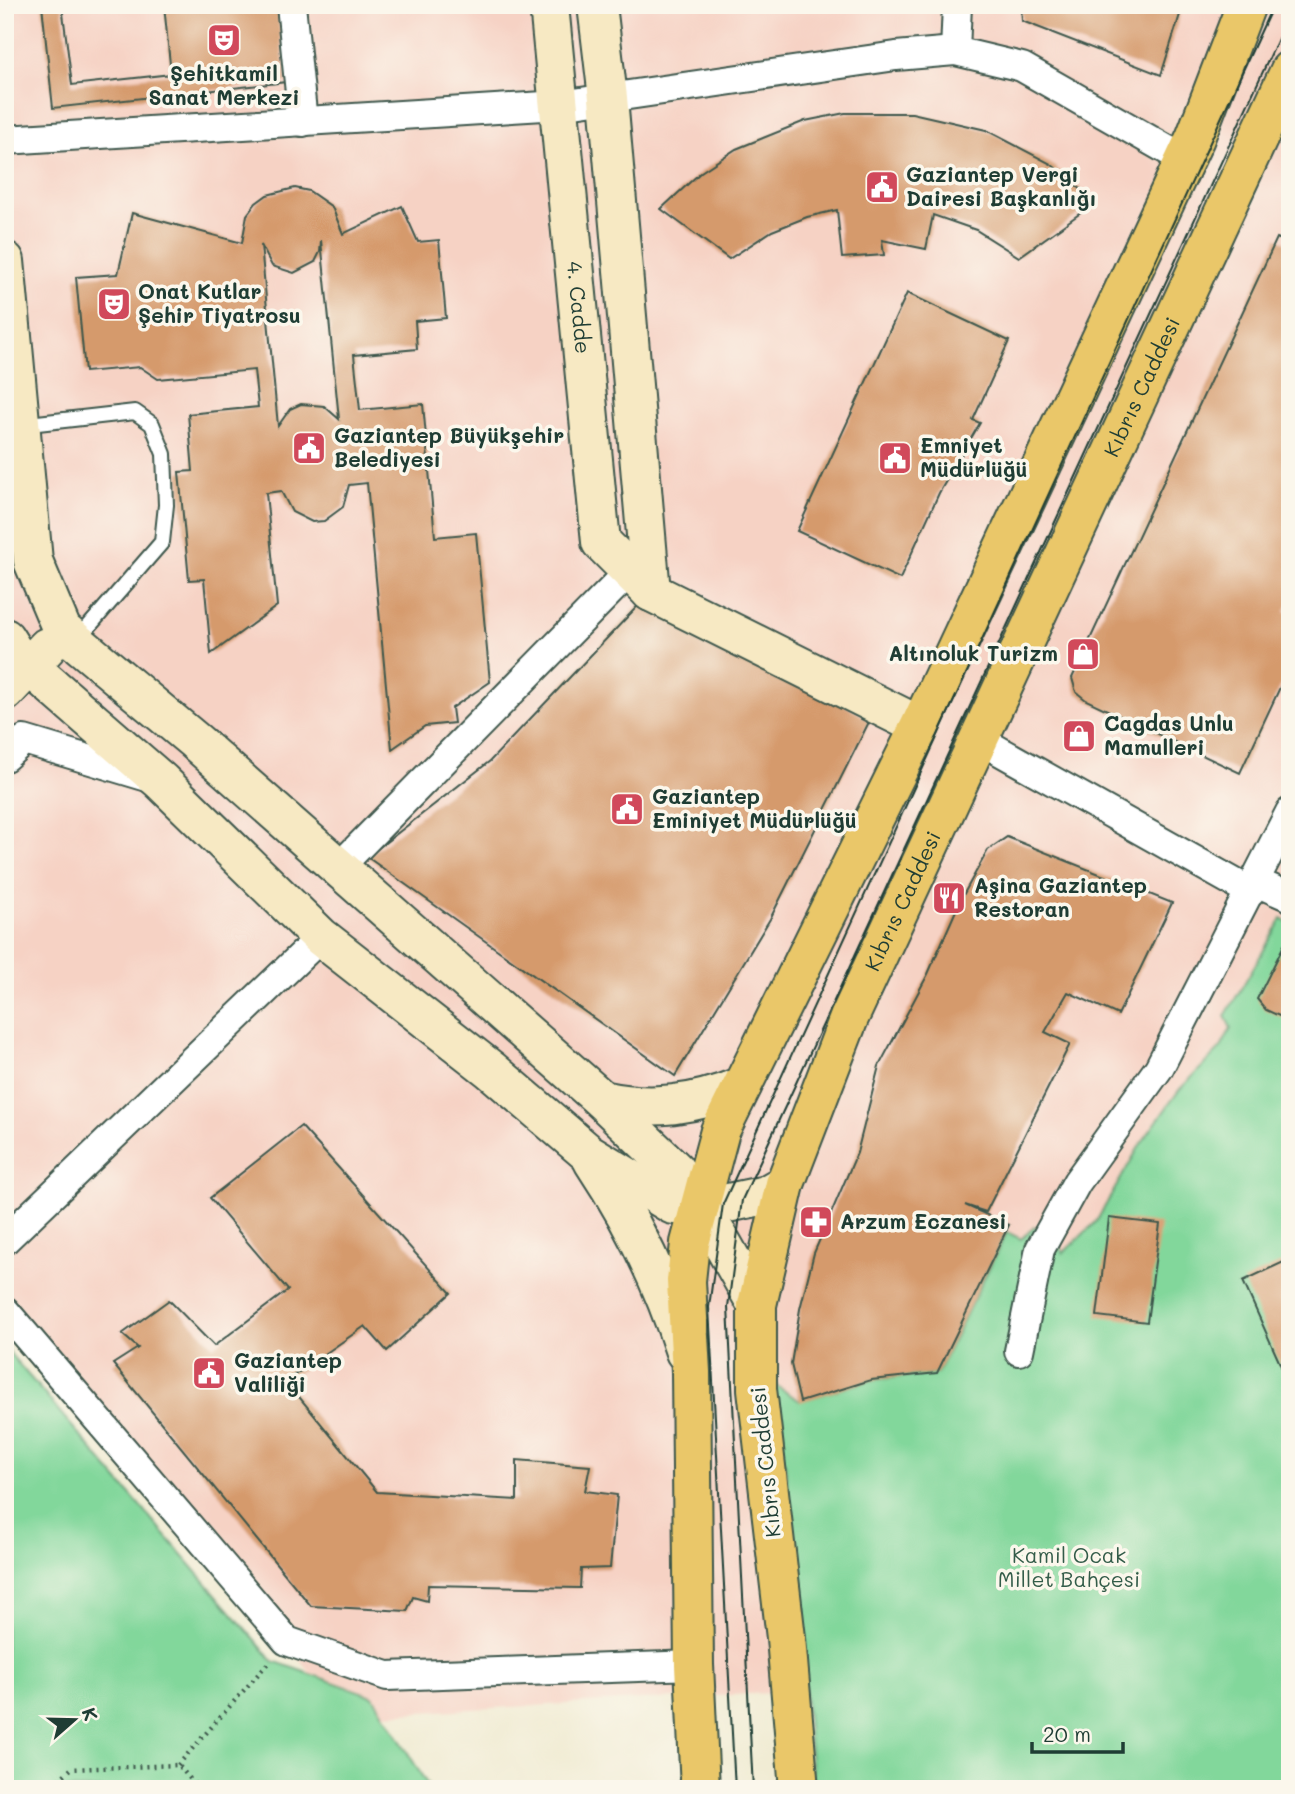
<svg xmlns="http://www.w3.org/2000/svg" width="1295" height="1794" font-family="Mali,sans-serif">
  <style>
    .built { fill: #f6d2c4 }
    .green { fill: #82d79b; stroke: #508a68; stroke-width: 2 }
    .building { fill: #d59a6c; fill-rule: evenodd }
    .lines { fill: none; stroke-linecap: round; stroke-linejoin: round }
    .lane-casing { stroke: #3e574c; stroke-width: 18 }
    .street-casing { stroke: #3e574c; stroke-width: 32 }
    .secondary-casing { stroke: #3e574c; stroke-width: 42 }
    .primary-casing { stroke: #3e574c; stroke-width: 42 }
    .path { stroke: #3e574c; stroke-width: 4.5; stroke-dasharray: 2 5; stroke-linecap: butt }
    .lane { stroke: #fff; stroke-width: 14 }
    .street { stroke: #fff; stroke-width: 28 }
    .secondary { stroke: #f7e9c3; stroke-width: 38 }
    .primary { stroke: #eac769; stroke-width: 38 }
    .tram { stroke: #1f3d34; stroke-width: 2 }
    .labels { text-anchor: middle; stroke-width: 7; stroke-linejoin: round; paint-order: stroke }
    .poi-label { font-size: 21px; font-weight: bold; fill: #1f3d34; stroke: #fbf7ec; text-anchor: start }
    .street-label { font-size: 21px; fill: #1f3d34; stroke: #fbf7ec }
    .park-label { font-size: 21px; fill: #335c49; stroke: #fbf7ec }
  </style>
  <rect width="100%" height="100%" fill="#fbf7ec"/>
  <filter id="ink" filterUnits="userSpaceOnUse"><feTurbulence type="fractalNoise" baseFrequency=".0143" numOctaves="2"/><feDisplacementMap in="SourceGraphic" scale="14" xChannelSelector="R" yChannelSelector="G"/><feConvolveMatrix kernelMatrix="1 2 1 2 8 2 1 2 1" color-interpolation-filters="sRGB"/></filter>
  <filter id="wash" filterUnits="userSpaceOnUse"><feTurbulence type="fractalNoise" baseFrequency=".00686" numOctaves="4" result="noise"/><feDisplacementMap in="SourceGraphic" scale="28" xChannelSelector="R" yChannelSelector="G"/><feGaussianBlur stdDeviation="1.57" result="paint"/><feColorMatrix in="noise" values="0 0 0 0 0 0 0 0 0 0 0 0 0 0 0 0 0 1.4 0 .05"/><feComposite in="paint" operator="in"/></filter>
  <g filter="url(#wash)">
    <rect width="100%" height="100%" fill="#f1ecd4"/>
    <path class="built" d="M5,5h1285v1784l-446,-100 -497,27 -342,-407z"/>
    <g class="green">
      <path d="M1282,919l8,4v866h-477l-28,-326 -10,-4 -3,-76 28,18 71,-21 66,-7 70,-141 14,7 13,-12 20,5 9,21 33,-31 44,-77 40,-56 41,-41 10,-20 -6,-12z"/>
      <path d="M5,1348l268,313 100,35 57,93h-425z"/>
    </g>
    <g id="blocks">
      <g class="building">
        <path d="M42,5h20l10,80 99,-11 -7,-69h113l9,77 -233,26z"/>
        <path d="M1021,5h162l-22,70 -139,-54z"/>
        <path d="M845,113h67l74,17 65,34 45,38 -77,55 -43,-27 -43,-15 -7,34 -44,-9 2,15 -42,3 -5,-48 -30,7 -35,14 -43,28 -68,-50 40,-37 35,-23 69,-28z"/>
        <path d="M295,188l14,3 23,16 11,27 59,-28 16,36 21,-2 7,78 -31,3 2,28 -63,6 6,55 63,-6 12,133 41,-4 14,149 -38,26 2,15 -29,3 -33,23 -25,-266 -18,2 -6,22 -19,14 -12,1 -20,-10 -11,-21 -15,2 11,113 -66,48 -7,-75 -15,1 -10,-108 14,-1 -5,-57 70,-7 -4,-37 -96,9 -18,-12 -55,5 -9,-95 42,-3 14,-61 110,30 5,-28 9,-12 11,-8zM321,240l18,179 -15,-13 -23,-2 -11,5 -12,17 -17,-181 11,21 22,7 21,-11 5,-10z"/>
        <path d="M1277,238l13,6v358l-5,9 5,2v53l-50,107 -154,-73 -10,-8 -4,-14z"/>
        <path d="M907,293l102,48 -36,79 7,3 -41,70 -39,86 -103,-48z"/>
        <path d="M651,592l219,128 -100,199 -95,157 -308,-219 123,-96z"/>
        <path d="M1007,837l165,66 -54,112 -50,-23 -23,40 25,12 -84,168 -21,-7 44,20 -72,148 -66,7 -71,22 -9,-38 9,-55 14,-56 43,-100 22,-87 49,-92 33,-75 27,-49z"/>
        <path d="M1290,933v88l-24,-11 -9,-11z"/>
        <path d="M301,1126l150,167 -64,58 -22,-25 -79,55 91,111 140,8v-40l73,6 -5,25 32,4 -7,73 -29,1 -1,19 -152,-3 -1,16 -14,-4 -6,14 -96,-5 -198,-242 25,-16 -16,-14 47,-34 45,46 74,-56 -78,-92z"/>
        <path d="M1109,1218l51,6 -13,98 -50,-6z"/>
        <path d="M1290,1259v127l-47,-105z"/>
      </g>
    </g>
  </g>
  <g filter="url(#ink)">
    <use href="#blocks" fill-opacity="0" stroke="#3e574c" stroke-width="2"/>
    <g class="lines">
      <g class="lane-casing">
        <path id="lane" d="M20,425l115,-13 17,12 12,30 2,51 -4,37 -85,98"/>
      </g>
      <g class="street-casing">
        <g id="street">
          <path d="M291,5l12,117"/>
          <path d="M955,51l2,-46"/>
          <path d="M5,140l555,-35 336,-49 59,-5 67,16 163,93"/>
          <path d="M980,740l271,152"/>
          <path d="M5,757l19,-17 127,38"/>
          <path d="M337,869l293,-298"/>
          <path d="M1256,882l34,15"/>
          <path d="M5,1240l316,-303"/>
          <path d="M5,1311l282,330 100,35 307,-11"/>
          <path d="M1019,1351l21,-102 37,-67 82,-114 131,-256"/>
        </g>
      </g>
      <g class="secondary-casing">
        <g id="secondary">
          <path id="s1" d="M549,5l52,537 50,50"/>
          <path d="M597,5l11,93 43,494 269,134"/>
          <path d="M5,261l28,300 29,69 133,111 407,359 73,70 43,66 39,69"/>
          <path d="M5,638l10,16 146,127 160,156 170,133 97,83 85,52 50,-1 43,-9 19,-11"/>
          <path d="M5,692l42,-45"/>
          <path d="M602,1100c50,11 93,5 140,-14"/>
          <path d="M593,1161c40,60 70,122 92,191"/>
        </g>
      </g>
      <g class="primary-casing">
        <g id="primary">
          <path d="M700,1789l-6,-124 -3,-293 -5,-91 4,-38 30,-112 200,-405 275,-588 51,-133"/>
          <path id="s2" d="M799,1789l-13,-151 -29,-249v-84l28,-121 64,-166 441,-948"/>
        </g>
      </g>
      <g class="path">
        <path d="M178,1765l90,-102"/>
        <path d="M48,1789l23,-20 107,-4 21,24"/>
      </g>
      <use href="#lane" class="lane"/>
      <use href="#street" class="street"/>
      <use href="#secondary" class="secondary"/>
      <use href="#primary" class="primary"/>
      <g class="tram">
        <path d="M735,1789l-26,-482 14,-103 550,-1199"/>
        <path d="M753,1789l-25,-482 14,-107 548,-1187"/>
      </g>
    </g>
  </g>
  <defs>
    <g id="theatre-square" transform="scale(1.75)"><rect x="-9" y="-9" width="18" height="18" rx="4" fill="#d1495b" stroke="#fbf7ec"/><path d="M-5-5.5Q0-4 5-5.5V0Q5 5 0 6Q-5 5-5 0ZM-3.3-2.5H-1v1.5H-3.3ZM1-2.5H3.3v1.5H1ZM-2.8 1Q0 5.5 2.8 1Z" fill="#fff"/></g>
    <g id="civic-square" transform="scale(1.75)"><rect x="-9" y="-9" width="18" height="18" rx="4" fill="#d1495b" stroke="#fbf7ec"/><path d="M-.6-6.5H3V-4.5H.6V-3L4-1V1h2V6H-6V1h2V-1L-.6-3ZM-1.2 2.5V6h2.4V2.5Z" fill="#fff"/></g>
    <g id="shop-square" transform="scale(1.75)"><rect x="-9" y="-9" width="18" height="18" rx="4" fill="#d1495b" stroke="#fbf7ec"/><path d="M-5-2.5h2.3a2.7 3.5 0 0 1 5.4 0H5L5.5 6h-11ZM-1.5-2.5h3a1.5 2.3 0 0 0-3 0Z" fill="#fff"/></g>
    <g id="restaurant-square" transform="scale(1.75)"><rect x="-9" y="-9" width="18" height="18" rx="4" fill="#d1495b" stroke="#fbf7ec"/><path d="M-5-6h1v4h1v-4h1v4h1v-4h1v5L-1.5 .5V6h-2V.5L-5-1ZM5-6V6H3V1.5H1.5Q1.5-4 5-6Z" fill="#fff"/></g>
    <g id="pharmacy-square" transform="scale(1.75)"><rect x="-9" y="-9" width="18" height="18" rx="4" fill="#d1495b" stroke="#fbf7ec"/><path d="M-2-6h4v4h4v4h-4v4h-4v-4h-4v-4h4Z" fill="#fff"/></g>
  </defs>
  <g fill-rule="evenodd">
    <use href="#theatre-square" x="224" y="40"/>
    <use href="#civic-square" x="882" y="187"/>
    <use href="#theatre-square" x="114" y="304"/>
    <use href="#civic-square" x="309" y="448"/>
    <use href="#civic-square" x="895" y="458"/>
    <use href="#shop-square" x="1083" y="654"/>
    <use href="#shop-square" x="1079" y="736"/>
    <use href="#civic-square" x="627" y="809"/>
    <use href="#restaurant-square" x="949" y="898"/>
    <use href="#pharmacy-square" x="816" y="1222"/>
    <use href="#civic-square" x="209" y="1373"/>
  </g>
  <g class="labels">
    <g class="poi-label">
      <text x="224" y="81" text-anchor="middle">Şehitkamil<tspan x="224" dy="24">Sanat Merkezi</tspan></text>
      <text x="906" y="182">Gaziantep Vergi<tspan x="906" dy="24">Dairesi Başkanlığı</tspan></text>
      <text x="138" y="299">Onat Kutlar<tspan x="138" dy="24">Şehir Tiyatrosu</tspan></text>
      <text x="334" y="443">Gaziantep Büyükşehir<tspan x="334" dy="24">Belediyesi</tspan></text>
      <text x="920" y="453">Emniyet<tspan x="920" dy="24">Müdürlüğü</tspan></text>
      <text x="1058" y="661" text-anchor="end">Altınoluk Turizm</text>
      <text x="1104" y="731">Cagdas Unlu<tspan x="1104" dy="24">Mamulleri</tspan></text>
      <text x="652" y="804">Gaziantep<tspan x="652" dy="24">Eminiyet Müdürlüğü</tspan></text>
      <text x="974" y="893">Aşina Gaziantep<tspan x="974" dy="24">Restoran</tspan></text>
      <text x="840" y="1229">Arzum Eczanesi</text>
      <text x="234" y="1368">Gaziantep<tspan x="234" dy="24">Valiliği</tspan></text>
    </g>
    <g class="street-label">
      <text dy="7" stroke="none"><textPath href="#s1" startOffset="304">4. Cadde</textPath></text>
      <text dy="7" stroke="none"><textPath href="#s2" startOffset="1484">Kıbrıs Caddesi</textPath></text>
      <text dy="7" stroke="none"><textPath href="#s2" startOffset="917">Kıbrıs Caddesi</textPath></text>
      <text transform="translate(766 1462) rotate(-96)" y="7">Kıbrıs Caddesi</text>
    </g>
    <g class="park-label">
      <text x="1069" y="1563">Kamil Ocak<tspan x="1069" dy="24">Millet Bahçesi</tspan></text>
    </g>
  </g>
  <rect width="1295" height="1794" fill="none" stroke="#fbf7ec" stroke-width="28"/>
  <g transform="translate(74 1720) rotate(70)" stroke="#fbf7ec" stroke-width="5" paint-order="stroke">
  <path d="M0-5L12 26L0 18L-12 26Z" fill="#1f3d34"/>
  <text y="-10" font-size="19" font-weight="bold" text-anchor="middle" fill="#1f3d34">K</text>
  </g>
  <path d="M1032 1742v10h91v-10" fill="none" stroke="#1f3d34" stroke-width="3.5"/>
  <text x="1043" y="1742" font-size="21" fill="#1f3d34" stroke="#fbf7ec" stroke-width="5" paint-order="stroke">20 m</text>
</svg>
